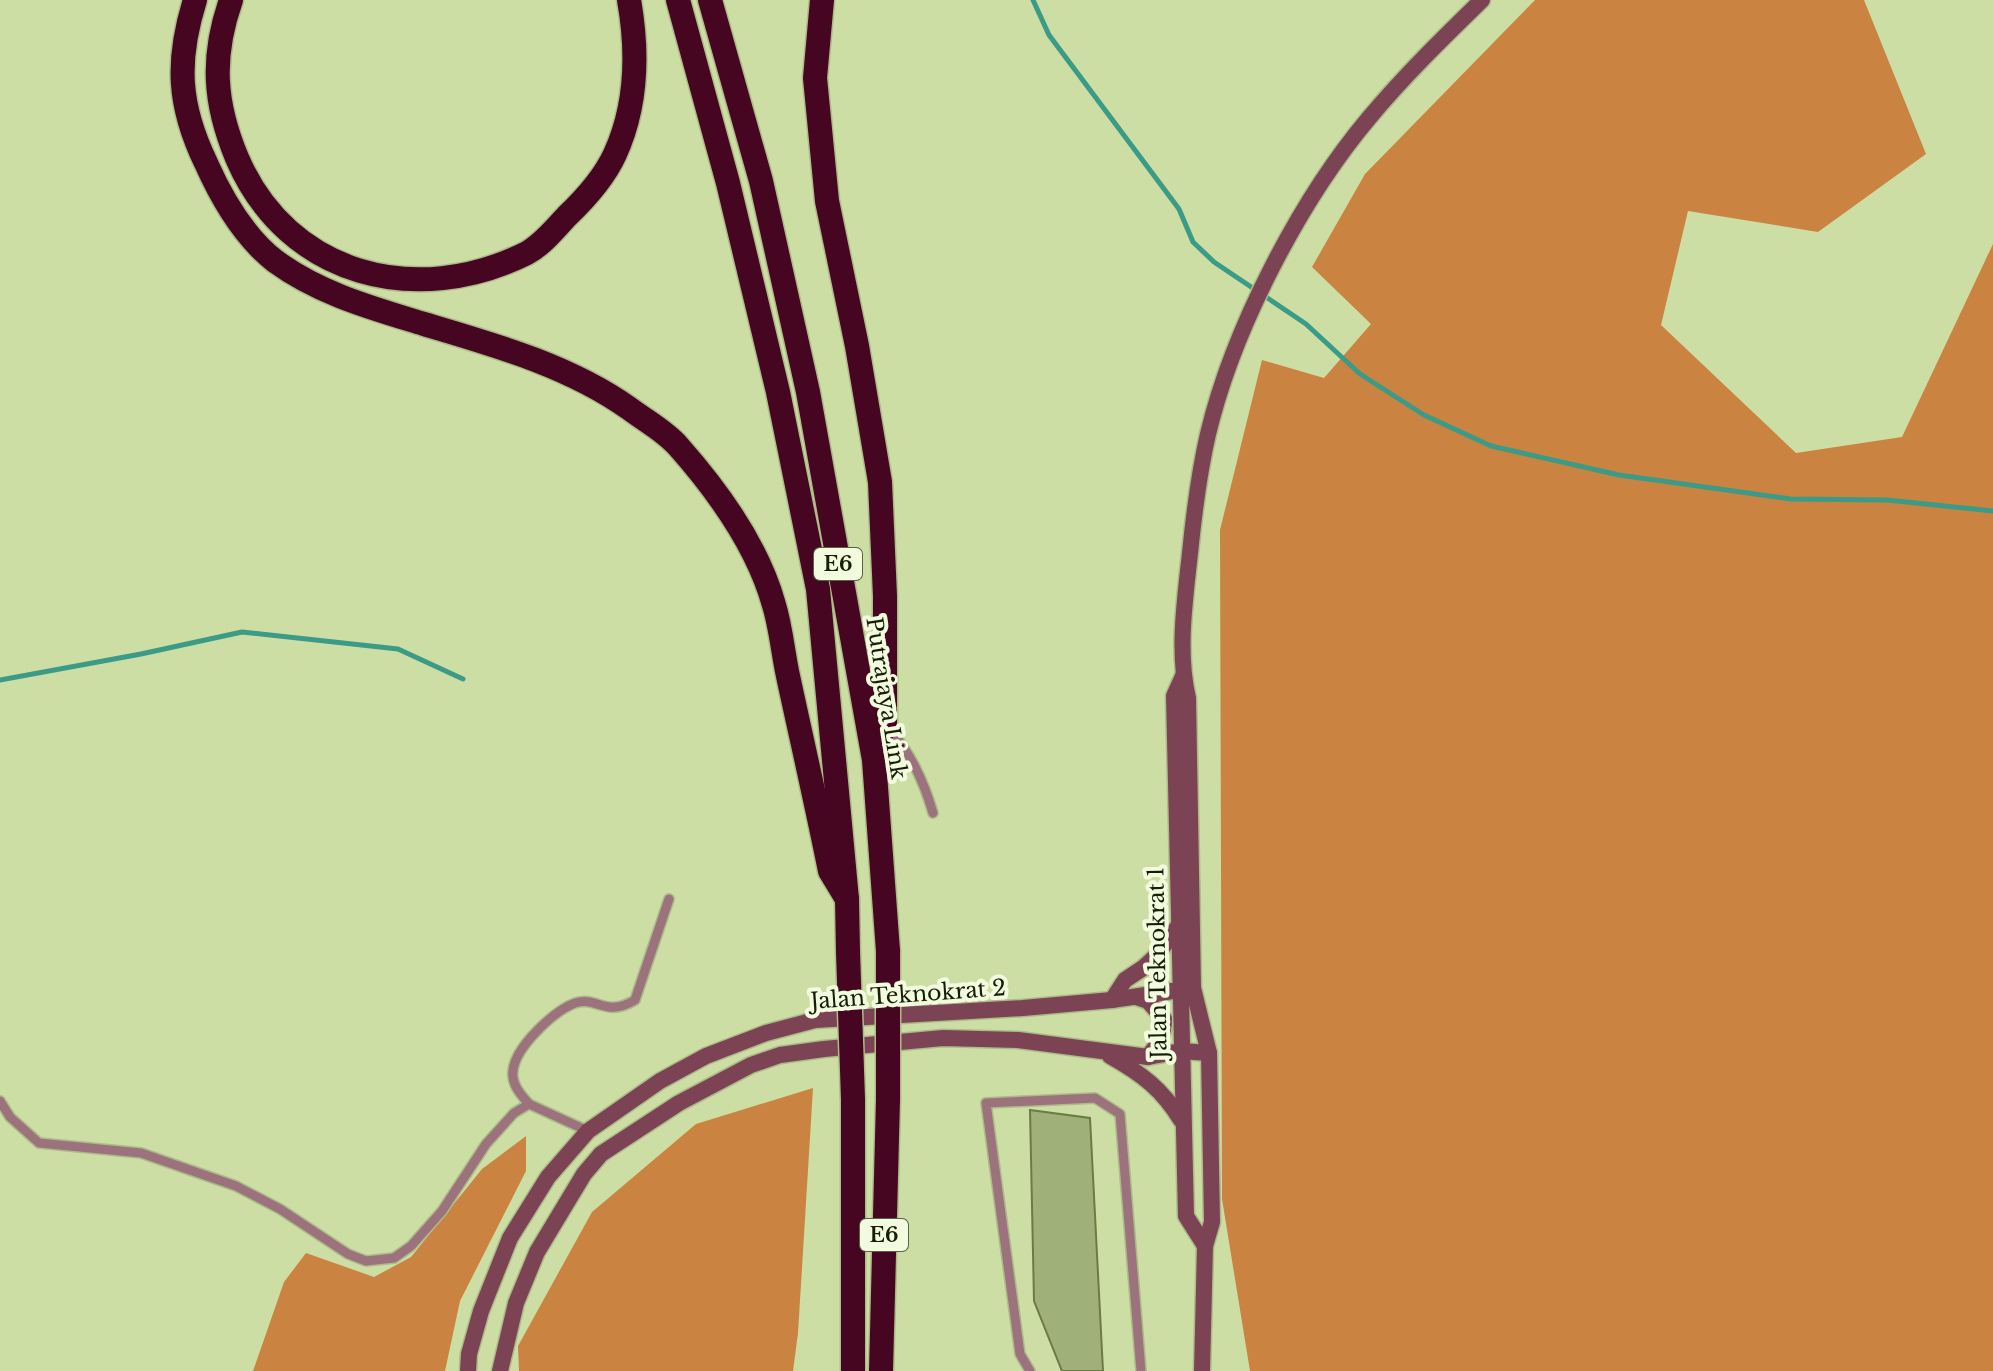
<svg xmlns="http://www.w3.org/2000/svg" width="1993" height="1371" font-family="'Libre Baskerville',serif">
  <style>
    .forest { fill: #ca8341 }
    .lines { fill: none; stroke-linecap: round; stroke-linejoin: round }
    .stream { stroke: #3b9b87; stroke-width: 5 }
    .building { fill: #a0b079; stroke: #6c7b45; stroke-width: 2 }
    .service-casing { stroke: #acbb89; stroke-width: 12 }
    .secondary-casing { stroke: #acbb89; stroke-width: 19 }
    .motorway-casing { stroke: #acbb89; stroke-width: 27 }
    .service { stroke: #9c737d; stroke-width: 9 }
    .secondary { stroke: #7c4354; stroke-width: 16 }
    .motorway { stroke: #460621; stroke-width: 24 }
    .motorway-bridge-casing { stroke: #acbb89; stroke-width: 27; stroke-linecap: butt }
    .motorway-bridge { stroke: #460621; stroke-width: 24 }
    .labels { text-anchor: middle; stroke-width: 8; stroke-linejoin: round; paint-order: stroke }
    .shield { fill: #f2fbde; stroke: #596048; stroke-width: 2 }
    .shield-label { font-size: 20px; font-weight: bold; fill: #171d07 }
    .street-label { font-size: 22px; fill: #171d07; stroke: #f2fbde }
  </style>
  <rect width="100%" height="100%" fill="#cddea5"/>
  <g class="forest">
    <path d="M1535,0h329l62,154 -108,78 -130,-21 -27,114 135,128 106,-16 91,-193v1127h-743l-28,-172 -2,-669 42,-170 62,18 47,-54 -59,-57 53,-93z"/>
    <path d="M813,1088l-15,245 -5,38h-274l-1,-25 74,-134 104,-88z"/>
    <path d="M526,1136v35l-66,130 -15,70h-192l31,-89 22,-29 68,24 37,-20 71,-88z"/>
  </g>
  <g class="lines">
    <g class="stream">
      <path d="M1033,0l16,35 130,174 14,33 21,20 92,62 54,50 64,41 67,31 128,29 172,24 96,1 106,11"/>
      <path d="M0,680l141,-26 101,-22 156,17 65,30"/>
    </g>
  </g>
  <path class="building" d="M1030,1110l60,8 13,253h-41l-28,-70z"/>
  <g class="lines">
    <g class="service-casing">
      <g id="service">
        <path d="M887,726c23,26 36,53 46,87"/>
        <path d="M0,1101l10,16 29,26 102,10 95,33 44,23 68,45 18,7 28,-3 17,-12 31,-35 44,-67 28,-31 15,-9 59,27"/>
        <path d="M529,1104c-8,-9 -18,-20 -16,-33 2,-24 41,-60 62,-68 23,-7 30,15 60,-3l34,-101"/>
        <path d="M1030,1371l-10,-17 -34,-251 109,-5 25,16 21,257"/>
      </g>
    </g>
    <g class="secondary-casing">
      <g id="secondary">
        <path d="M1183,676l-9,20 12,520 19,30"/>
        <path d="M1136,997l12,4 16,18c0,17 -6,25 -16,38"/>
        <path d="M1112,1000l13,-20 18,-12 14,-13 22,-30"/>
        <path d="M1110,1056c32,18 52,33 71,64"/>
        <path d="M468,1371l1,-17 12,-43 29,-73 38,-61 40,-46 72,-50 46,-25 60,-23 49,-13 208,-12 89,-8 81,-12"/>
        <path d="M500,1371l16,-68 21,-51 47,-78 17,-20 78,-51 72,-38 29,-10 44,-6 119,-11 75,2 130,17 33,-6 28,2"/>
        <path d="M1202,1371l3,-125 7,-24 -3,-169 -16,-65 -5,-290c-11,-46 -3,-98 2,-145 4,-40 9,-80 18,-119 25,-105 92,-234 161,-316 35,-42 74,-80 113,-118"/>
      </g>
    </g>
    <g class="motorway-casing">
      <g id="motorway">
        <path d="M195,0c-19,61 -17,105 11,163 16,36 37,73 69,98 45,33 97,47 149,63 71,21 146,42 206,85 16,12 35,22 48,37 39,44 80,101 96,159 7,23 9,48 14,71 14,65 29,130 42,195l17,28"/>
        <path d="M231,0c-20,57 -17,103 6,158 51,119 180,150 290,95 15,-8 29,-25 40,-37 19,-18 37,-38 48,-62 22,-48 23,-103 14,-154"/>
        <path d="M678,0l50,183 50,209 40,197 29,310 1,53"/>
        <path d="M710,0l51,181 47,211 66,368 14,191"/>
        <path d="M822,0l-7,78 12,123 30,145 23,136 5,114v127l-10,31"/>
        <path d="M853,1371v-272"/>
        <path d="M881,1371l7,-272"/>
      </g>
    </g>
    <use href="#service" class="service"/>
    <use href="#secondary" class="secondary"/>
    <use href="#motorway" class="motorway"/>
    <g class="motorway-bridge-casing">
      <g id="motorway-bridge">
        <path d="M888,951v148"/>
        <path d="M848,952l5,147"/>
      </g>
    </g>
    <use href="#motorway-bridge" class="motorway-bridge"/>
  </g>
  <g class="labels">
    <g class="shield">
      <rect x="814" y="548" width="48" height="32" rx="6"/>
      <rect x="860" y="1219" width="48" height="32" rx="6"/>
    </g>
    <g class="shield-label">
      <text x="838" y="571">E6</text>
      <text x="884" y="1242">E6</text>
    </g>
    <g class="street-label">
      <text transform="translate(887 698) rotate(81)" y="8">Putrajaya Link</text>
      <text transform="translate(1157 963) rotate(-91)" y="8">Jalan Teknokrat 1</text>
      <text transform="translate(908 994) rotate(-4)" y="8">Jalan Teknokrat 2</text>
    </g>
  </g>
</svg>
